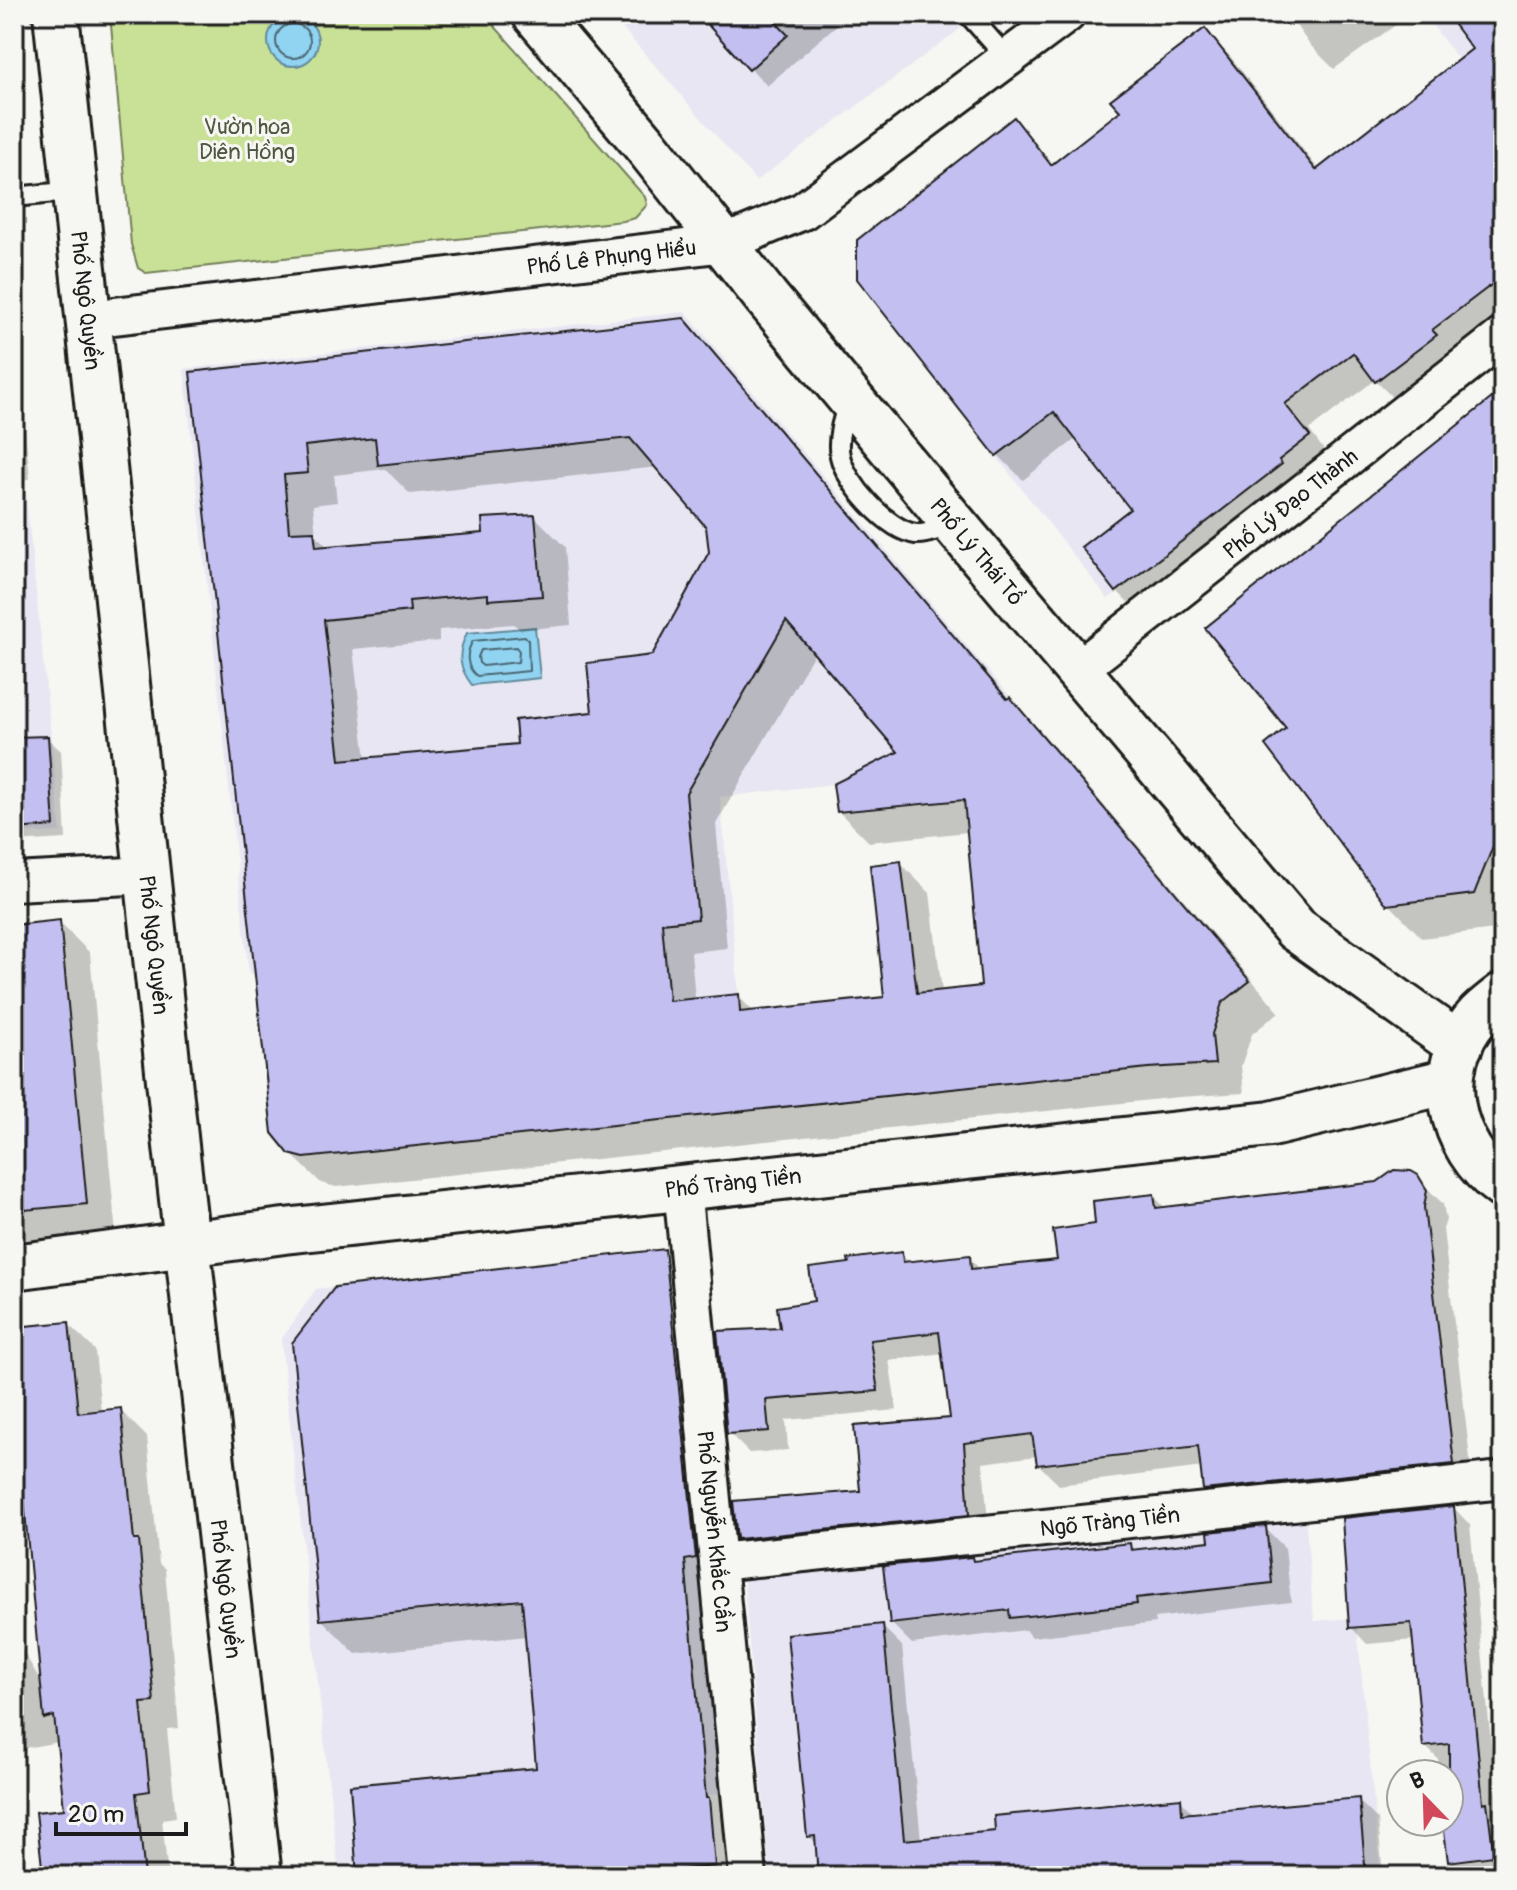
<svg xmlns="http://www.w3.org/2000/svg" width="1517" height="1890" font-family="Pangolin,sans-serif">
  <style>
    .built { fill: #e7e6f2 }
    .green { fill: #c9e197; stroke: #727e5a; stroke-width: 2 }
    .water { fill: #91d4f2; stroke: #628a9c; stroke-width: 2 }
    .shadow { fill: #0003; fill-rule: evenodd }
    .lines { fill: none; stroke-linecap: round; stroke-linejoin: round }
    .shore { stroke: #4b6672; stroke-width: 2 }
    .building { fill: #c3bff1; stroke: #1c1c1c; stroke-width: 2; fill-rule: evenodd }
    .service-casing { stroke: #1c1c1c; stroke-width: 24 }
    .minor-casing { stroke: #1c1c1c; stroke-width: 42 }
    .tertiary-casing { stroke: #1c1c1c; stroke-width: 50 }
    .secondary-casing { stroke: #1c1c1c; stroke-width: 50 }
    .service { stroke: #f6f6f2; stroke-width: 18 }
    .minor { stroke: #f6f6f2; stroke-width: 36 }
    .tertiary { stroke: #f6f6f2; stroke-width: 44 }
    .secondary { stroke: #f6f6f2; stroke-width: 44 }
    .labels { text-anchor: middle; stroke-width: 6; stroke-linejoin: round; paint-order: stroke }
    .park-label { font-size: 22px; fill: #505741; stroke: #f6f6f2 }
    .street-label { font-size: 22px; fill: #1c1c1c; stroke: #f6f6f2 }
  </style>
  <rect width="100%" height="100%" fill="#f6f6f2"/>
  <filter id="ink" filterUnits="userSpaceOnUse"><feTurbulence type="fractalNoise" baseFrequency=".0125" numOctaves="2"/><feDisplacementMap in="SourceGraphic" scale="16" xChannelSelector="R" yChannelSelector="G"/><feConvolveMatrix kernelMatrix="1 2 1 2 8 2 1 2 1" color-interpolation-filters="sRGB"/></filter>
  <g filter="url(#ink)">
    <g class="built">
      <path d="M610,14h344l10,12 -208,155z"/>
      <path d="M1424,14h79l-14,86z"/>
      <path d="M1142,284l140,180 -174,135 -141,-180z"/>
      <path d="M685,312l325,385 -177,87 -113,13 30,314 -150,15 -29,-316 -213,154 -109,10 -65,-605z"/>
      <path d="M14,382l47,450 -47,2z"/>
      <path d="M454,1274l35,307 210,-23 24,236 -18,1 -191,81h-175l-58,-536 35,-51z"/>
      <path d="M1305,1514l9,107 42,-3 25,258h-611l-27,-303z"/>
    </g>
    <path class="green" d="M110,14h374l161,183 2,8 -12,13 -12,3 -477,52 -8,-5 -7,-24z"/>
    <g class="water">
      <circle cx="293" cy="41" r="25"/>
      <path d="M535,627l5,51 -68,7c-14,-18 -15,-32 -5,-52z"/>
    </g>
    <g class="shadow">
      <path d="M701,14h148l-82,72z"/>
      <path d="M1288,14h123l-77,55 -25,-25z"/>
      <path d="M1449,14h54v305l-102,87 -26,-26 -66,50 24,32 -191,154 -25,-25 16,-81 -56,-72 -54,42 -25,-25 16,-335 40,45 69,-53 82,-81 25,25 89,114 155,-121z"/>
      <path d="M683,321l30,30 297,349 30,30 239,282 -27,22 -11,32 3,27 -65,4 -843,90 -15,-4 -31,-30 -98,-779zM658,467l50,59 3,27 -58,104 -59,57 -75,32 -153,14 -13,-111 86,-8v-11l75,-6 6,6 51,-5 -6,-78 -30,-30 -50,18 -156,13 -13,-13 -3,-30 24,-3 -3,-27 51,-6 25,25zM815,652l87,101 -63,59 30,30 100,-10 14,155 -41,5 -12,-99 -30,-30 -14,135 -131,15 -17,-17 -43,4 -4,-48 36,-4 -11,-124z"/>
      <path d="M14,382l7,7 9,90 -16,1z"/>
      <path d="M1503,393v535l-81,10 -34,-35 -100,-175z"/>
      <path d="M47,738l14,13 5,88 -52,3v-103z"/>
      <path d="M59,922l31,31 26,282 -102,9v-318z"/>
      <path d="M1422,1183l21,21 3,16 -3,9 30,255 -247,26 -21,-21 -2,-22 -144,18 -21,-21 -1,-8 -54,7 6,71 -230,24 -20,-20 123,-45 90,-73 -8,-67 -55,7 8,50 -111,10 2,30 -39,3 -20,-20 53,-103 34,-28 85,-48 10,10 58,-6 12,12 78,-8 38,-37 57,-29 12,13z"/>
      <path d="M664,1251l34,34 48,591h-387l179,-106 -11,-134 -171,18 -34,-34z"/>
      <path d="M68,1324l27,26 6,62 19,-2 27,27 12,127 6,5 14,159 -12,1 9,88 -14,2 6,57h-123l21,-65 -7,-69 -45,8v-108l9,9 20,34 -16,-178 -13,1v-179z"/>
      <path d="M1454,1508l16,17 28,291 5,4v56h-48l-1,-11 -4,-4 -5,-39h4v-48h-10l-1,-15 -13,-13 -10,-106 -48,4 -16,-17z"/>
      <path d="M1265,1528l20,20 6,54 -136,16 1,5 -124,14 -6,-7 -114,14 -21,-21 81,-64 3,3 155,-17 6,6 75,-8z"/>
      <path d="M882,1626l20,20 19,194 77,-8 182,-32 15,15 163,-15 20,20 5,56h-563l-2,-31 -9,-9z"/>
    </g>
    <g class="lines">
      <g class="shore">
        <circle cx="293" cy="41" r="17"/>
        <path d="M525,636l3,4 1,31 -52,5c-11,-8 -12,-23 -4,-35z"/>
        <path d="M516,647l3,4 -1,11 -35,4 -4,-3 -1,-6 3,-7z"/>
      </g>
    </g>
    <g class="building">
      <path d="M698,14h70l20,21 -39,35z"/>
      <path d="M1446,14h57v262l-71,54 5,5 -62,47 -22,-29 -68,51 25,32 -31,24 3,4 -166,128 -35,-45 49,-38 -76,-97 -58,44 -139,-177v-39l157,-123 37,48 69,-54 -10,-11 95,-72 111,142 156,-121z"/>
      <path d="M684,318l323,381 3,-2 240,284 -28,22 -10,31 3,30 -67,4 -844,90 -15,-4 -17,-21 -82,-761zM375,438l3,27 252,-27 76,89 3,25 -57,103 -65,8 5,49 -77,8 2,24 -177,16 -16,-140 86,-9 -1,-10 79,-7v6l54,-4 -7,-81 -53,3 1,15 -167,14 -2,-16 -25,1 -5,-57 24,-2 -3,-27zM786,621l112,131 -65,32 4,28 127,-12 17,186 -64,7 -16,-132 -31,4 14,132 -144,15 -1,-18 -70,7 -7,-78 36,-4 -12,-126z"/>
      <path d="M1503,389v432l-29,73 -87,11 -122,-160 21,-17 -81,-100z"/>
      <path d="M48,736l6,90 -40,3v-92z"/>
      <path d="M60,920l27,284 -73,7v-286z"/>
      <path d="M1394,1170l17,1 7,4 9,15 -3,17 30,257 -251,26 -5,-44 -161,19 -5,-31 -68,9 5,72 -232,24 -4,-38 127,-10 -6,-65 96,-8 -11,-86 -69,8 8,51 -112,9 3,31 -42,3 -10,-103 63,-3 -3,-21 37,-6 -5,-33 40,-5 -1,-4 54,-7 1,10 67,-7 1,14 86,-9 -4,-30 42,-6 -2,-23 61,-7 2,14 221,-26z"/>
      <path d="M665,1249l31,309 -11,2 21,238h3l6,68 -106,10h-252l-7,-91 186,-17 -14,-168 -202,20 -28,-277 43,-56z"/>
      <path d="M69,1322l9,91 43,-5 13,132h5l15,162 -13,1 9,88 -14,2 9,83h-102l-7,-64 28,-3 -10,-93 -10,3 -22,-240 -8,1v-153z"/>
      <path d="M1454,1506l29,297 4,-1 7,54 -46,6 -5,-40h6v-78l-26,3 -12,-124 -62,5 -7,-110z"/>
      <path d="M1266,1526l6,57 -136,15 1,6 -127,14 -1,-8 -119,14 -7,-58 89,-9 1,4 157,-18 1,7 78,-9 -1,-9z"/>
      <path d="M883,1624l21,216 91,-9 -1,-15 187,-18 1,16 177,-16 7,78h-548l-3,-40 -8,1 -20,-203z"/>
    </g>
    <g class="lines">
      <g class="service-casing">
        <g id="service">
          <path d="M968,14l39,44"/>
          <path d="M14,197l61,-6"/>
          <path d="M849,401c-6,16 -13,38 -9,55 6,27 47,74 76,78 10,1 26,-6 36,-8"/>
        </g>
      </g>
      <g class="minor-casing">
        <g id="minor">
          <path id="s1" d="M89,319l637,-76 77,-32 264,-197"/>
          <path id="s2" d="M1076,671l427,-335"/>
          <path d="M14,882l135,-7"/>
          <path id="s3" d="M682,1187l66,689"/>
          <path id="s4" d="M718,1562l785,-82"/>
        </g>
      </g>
      <g class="tertiary-casing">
        <g id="tertiary">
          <path id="s5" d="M56,14l120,1132 83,730"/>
          <path id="s6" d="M535,14l109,129 122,154 189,228 341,404 164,117"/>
          <path id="s7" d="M14,1267l270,-36 987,-107 179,-43"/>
        </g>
      </g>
      <g class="secondary-casing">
        <path id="secondary" d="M1503,995c-8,6 -17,13 -24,20 -48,53 -30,132 24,171"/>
      </g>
      <use href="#service" class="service"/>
      <use href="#minor" class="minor"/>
      <use href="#tertiary" class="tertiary"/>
      <use href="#secondary" class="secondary"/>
    </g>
  </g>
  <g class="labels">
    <g class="park-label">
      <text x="247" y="134">Vườn hoa<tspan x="247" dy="25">Diên Hồng</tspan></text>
    </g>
    <g class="street-label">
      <text dy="8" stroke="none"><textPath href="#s1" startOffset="526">Phố Lê Phụng Hiểu</textPath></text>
      <text dy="8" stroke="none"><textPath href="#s5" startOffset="288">Phố Ngô Quyền</textPath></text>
      <text dy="8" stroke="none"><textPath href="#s2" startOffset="272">Phố Lý Đạo Thành</textPath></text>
      <text dy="8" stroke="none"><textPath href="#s6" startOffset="696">Phố Lý Thái Tổ</textPath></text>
      <text dy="8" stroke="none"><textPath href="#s5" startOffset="936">Phố Ngô Quyền</textPath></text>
      <text dy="8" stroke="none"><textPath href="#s7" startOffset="724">Phố Tràng Tiền</textPath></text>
      <text dy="8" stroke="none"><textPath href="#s4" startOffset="394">Ngõ Tràng Tiền</textPath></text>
      <text dy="8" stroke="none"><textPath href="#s3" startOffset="346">Phố Nguyễn Khắc Cần</textPath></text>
      <text dy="8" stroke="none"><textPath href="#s5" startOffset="1584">Phố Ngô Quyền</textPath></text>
    </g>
  </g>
  <rect width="1517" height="1890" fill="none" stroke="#f6f6f2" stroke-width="48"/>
  <rect x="24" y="24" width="1469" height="1842" fill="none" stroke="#1c1c1c" stroke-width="3" filter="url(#ink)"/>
  <g transform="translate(1425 1798) rotate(337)"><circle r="38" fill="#f6f6f2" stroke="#9f9f9c" stroke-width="2"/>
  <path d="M0-6L14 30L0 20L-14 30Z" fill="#d1495b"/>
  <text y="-12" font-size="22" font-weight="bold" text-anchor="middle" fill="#1c1c1c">B</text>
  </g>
  <path d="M56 1822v12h130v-12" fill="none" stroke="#1c1c1c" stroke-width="4"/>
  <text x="68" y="1822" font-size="24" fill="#1c1c1c" stroke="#f6f6f2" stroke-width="6" paint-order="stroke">20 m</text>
</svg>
